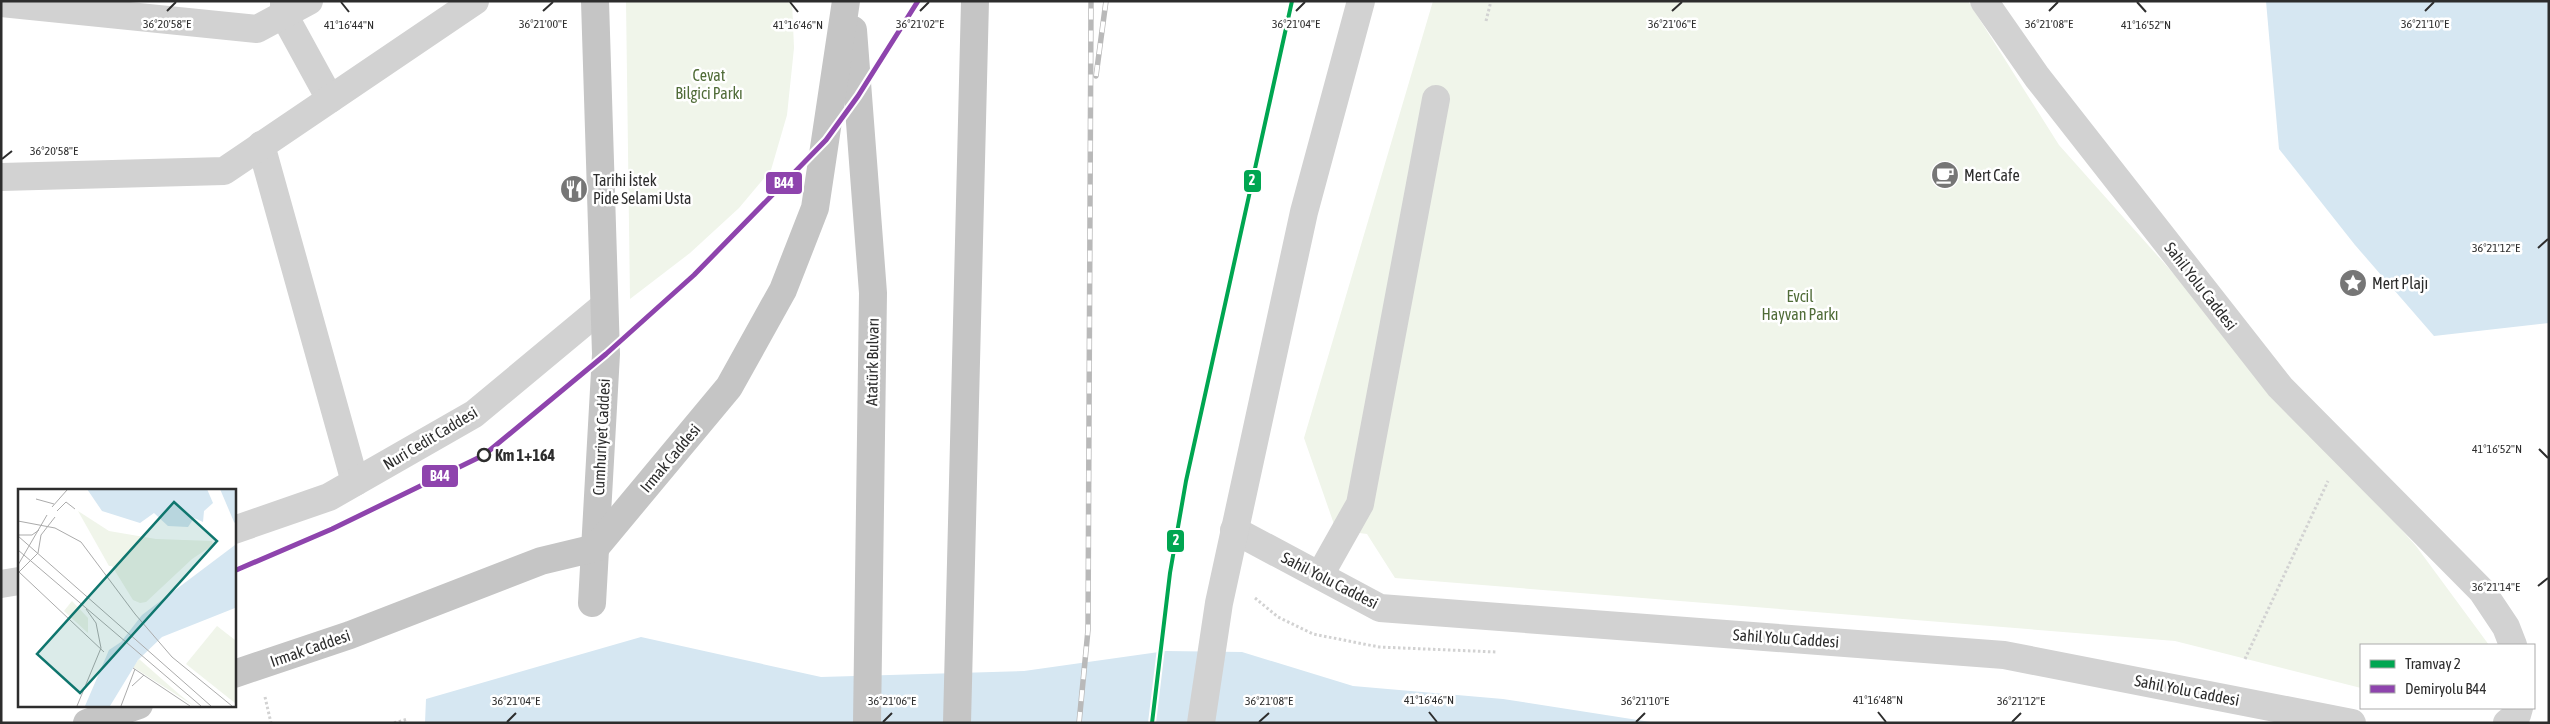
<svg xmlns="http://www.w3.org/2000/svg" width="2550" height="724" font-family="'Asap Condensed',sans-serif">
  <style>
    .green { fill: #f0f5ea }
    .water { fill: #d6e7f2 }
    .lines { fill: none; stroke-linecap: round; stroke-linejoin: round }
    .path { stroke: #d2d2d2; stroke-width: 3; stroke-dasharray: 2.5 2.5; stroke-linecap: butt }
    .minor { stroke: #d2d2d2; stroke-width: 28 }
    .major { stroke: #c5c5c5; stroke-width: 28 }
    .rail-casing { stroke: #b9b9b9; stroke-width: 5.5 }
    .rail { stroke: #fff; stroke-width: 4; stroke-dasharray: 11; stroke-linecap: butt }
    .rail-1-casing { stroke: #fff; stroke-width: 9 }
    .rail-1 { stroke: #8e44ad; stroke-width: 5 }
    .tram-1-casing { stroke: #fff; stroke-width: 8 }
    .tram-1 { stroke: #00a651; stroke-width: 4 }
    .ticks { fill: none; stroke: #2d2d2d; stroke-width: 2 }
    .stop-dot { fill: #fff; stroke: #2d2d2d; stroke-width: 2.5 }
    .labels { text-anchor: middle; stroke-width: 5; stroke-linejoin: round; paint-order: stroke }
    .park-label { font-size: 16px; fill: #506c38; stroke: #fff }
    .poi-label { font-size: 16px; fill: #2d2d2d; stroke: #fff; text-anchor: start }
    .street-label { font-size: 16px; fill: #2d2d2d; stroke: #fff }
    .stop-label { font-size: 16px; font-weight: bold; fill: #2d2d2d; stroke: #fff; text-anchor: start }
    .inset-road { fill: none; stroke: #ababab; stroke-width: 1 }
    .view { fill: #0f766e; fill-opacity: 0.15; stroke: #0f766e; stroke-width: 2.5 }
    .inset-edge { fill: none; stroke: #2d2d2d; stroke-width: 2.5 }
    .ticks-label { font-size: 12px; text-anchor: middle; fill: #2d2d2d; stroke: #fff; stroke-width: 5; stroke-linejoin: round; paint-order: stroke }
    .line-badge { stroke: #fff; stroke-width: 2 }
    .badge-label { font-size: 14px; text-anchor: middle; font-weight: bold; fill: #fff }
  </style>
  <rect width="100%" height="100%" fill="#fff"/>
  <g class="green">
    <path d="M626,1h166l2,47 -7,67 -16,55 -32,38 -49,45 -60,46z"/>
    <path d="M1433,1h535l91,144 357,401 73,99h-128v43l-186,-47 -780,-63 -28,-44 -31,-4 -32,-92z"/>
  </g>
  <g class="water">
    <path d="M2266,1h283v322l-115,13 -79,-91 -76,-96z"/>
    <path d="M641,637l180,40 203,-6 142,-20 76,1 111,34 150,13 154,24h-1232l1,-24z"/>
  </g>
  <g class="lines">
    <g class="path">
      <path d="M1486,21l5,-20"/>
      <path d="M1255,598l23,19 35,17 66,13 117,5"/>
      <path d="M2245,659l83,-178"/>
      <path d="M265,697l6,26"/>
      <path d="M394,723l14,-4"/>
    </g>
    <g class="minor">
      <path d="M284,1v14l46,84"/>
      <path d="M1984,1l53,76 243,310 202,204 24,36 7,18"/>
      <path d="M1,3l256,26 52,-28"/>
      <path d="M261,145l94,337"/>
      <path d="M1,177l223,-6 251,-170"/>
      <path d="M234,530l95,-33 145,-83 130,-108"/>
      <path d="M1234,530l146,78 624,47 348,68"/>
      <path d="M1320,575l40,-71 76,-405"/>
      <path d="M1,584l18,-3"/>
      <path d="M1201,723l18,-120 85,-391 57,-211"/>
      <path d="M2507,723l10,-8 2,-7"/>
    </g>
    <g class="major">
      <path d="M853,30l20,263 -6,430"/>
      <path d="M592,603l14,-249 -11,-353"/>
      <path d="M234,674l116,-39 191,-74 54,-13 134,-161 54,-97 32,-82 31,-207"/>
      <path d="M87,723l52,-18"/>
      <path d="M957,723l18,-722"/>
    </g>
    <g class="rail-casing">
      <g id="rail">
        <path d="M1096,76l10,-75"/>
        <path d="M1079,723l9,-93 3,-629"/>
      </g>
    </g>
    <use href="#rail" class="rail"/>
    <g class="rail-1-casing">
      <path id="rail-1" d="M234,571l98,-42 152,-74 122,-101 88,-79 132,-135 32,-44 60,-95"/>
    </g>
    <use href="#rail-1" class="rail-1"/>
    <g class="tram-1-casing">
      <path id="tram-1" d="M1152,723l18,-150 16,-92 106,-480"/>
    </g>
    <use href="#tram-1" class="tram-1"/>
  </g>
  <path class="ticks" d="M341,2l8,10M790,2l8,10M2137,2l9,10M167,11l9,-9M543,11l10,-9M920,11l9,-9M1296,11l9,-9M1672,11l10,-9M2049,11l9,-9M2425,11l9,-9M2,159l10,-8M2538,248l10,-9M2539,449l9,9M2538,586l10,-8M1429,712l8,10M1878,712l8,10M507,722l9,-9M883,722l9,-9M1259,722l10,-9M1636,722l9,-9M2012,722l9,-9"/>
  <defs>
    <g id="cafe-disc" transform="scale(1.4375)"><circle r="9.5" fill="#767676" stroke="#fff"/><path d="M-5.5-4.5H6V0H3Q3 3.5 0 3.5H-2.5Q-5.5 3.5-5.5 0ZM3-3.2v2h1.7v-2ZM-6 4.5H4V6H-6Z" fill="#fff"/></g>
    <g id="restaurant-disc" transform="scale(1.4375)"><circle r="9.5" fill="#767676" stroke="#fff"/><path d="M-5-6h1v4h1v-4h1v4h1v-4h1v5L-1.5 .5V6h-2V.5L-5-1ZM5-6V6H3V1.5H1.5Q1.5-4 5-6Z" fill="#fff"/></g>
    <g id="sight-disc" transform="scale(1.4375)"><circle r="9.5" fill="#767676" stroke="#fff"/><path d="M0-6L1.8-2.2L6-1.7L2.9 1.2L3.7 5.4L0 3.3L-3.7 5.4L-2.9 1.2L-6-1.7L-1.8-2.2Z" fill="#fff"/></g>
  </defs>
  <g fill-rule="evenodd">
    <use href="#cafe-disc" x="1945" y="175"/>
    <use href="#restaurant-disc" x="574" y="189"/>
    <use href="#sight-disc" x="2353" y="283"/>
  </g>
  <circle class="stop-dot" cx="484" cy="455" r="6"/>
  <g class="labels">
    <g class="park-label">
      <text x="709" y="81">Cevat<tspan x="709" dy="18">Bilgici Parkı</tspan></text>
      <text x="1800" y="302">Evcil<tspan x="1800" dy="18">Hayvan Parkı</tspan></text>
    </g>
    <g class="poi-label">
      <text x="1964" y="181">Mert Cafe</text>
      <text x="593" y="186">Tarihi İstek<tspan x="593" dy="18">Pide Selami Usta</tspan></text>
      <text x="2372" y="289">Mert Plajı</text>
    </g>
    <g class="street-label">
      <text transform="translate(2201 286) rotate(52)" y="6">Sahil Yolu Caddesi</text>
      <text transform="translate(872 362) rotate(-89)" y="6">Atatürk Bulvarı</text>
      <text transform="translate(601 437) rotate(-87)" y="6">Cumhuriyet Caddesi</text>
      <text transform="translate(430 438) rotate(-31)" y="6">Nuri Cedit Caddesi</text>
      <text transform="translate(670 458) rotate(-50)" y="6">Irmak Caddesi</text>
      <text transform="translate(1330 580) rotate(27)" y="6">Sahil Yolu Caddesi</text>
      <text transform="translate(1786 638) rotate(4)" y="6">Sahil Yolu Caddesi</text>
      <text transform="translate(310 648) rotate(-19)" y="6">Irmak Caddesi</text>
      <text transform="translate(2187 690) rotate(11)" y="6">Sahil Yolu Caddesi</text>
    </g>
    <g class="stop-label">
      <text x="495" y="461">Km 1+164</text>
    </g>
  </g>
  <g transform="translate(18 489)">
    <rect width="218" height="218" fill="#fff"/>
    <path d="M60,22l31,20 47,8 56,2 1,4 -21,14 -46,43 -6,1 -7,-3 -21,-34h-3zM54,112l16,17v15l-24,-22zM199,137l18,14v63l-49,-39zM121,170l41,36 14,11 -61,-39z" fill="#f0f5ea"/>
    <path d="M69,0h120l6,14 -9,8 -1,11 -9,-4 -6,9 -20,-1 -14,-13 -14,10 -38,-12zM202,0h15v34l-1,-1zM217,56v63l-73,29 -24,23 -28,46h-25l24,-56 12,-8 21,-27z" fill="#d6e7f2"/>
    <path class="inset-road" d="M18,10l18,5M34,18l15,-17M39,22l9,-9 9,7M0,32l37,7 26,14 54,72 37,43 60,49M1,46h13l7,-5M0,47l193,170M0,61l183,156M0,76l29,-50M1,83l85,80M0,84l20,-20 3,-18 14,-18M115,179l57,38M114,197l12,-11M59,217l24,-58 -5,-25 -10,-14M103,217l14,-37"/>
    <path class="view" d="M156,13l43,39 -137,152 -43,-39z"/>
    <rect width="218" height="218" class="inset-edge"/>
  </g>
  <g class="ticks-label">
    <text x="1672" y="28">36°21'06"E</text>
    <text x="167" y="28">36°20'58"E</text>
    <text x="543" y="28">36°21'00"E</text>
    <text x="920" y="28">36°21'02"E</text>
    <text x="1296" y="28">36°21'04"E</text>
    <text x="2049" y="28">36°21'08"E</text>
    <text x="2425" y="28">36°21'10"E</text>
    <text x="349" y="29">41°16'44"N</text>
    <text x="798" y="29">41°16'46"N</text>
    <text x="2146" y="29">41°16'52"N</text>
    <text x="54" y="155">36°20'58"E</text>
    <text x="2496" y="252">36°21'12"E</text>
    <text x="2497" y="453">41°16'52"N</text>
    <text x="2496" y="591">36°21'14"E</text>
    <text x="1429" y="704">41°16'46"N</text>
    <text x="1878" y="704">41°16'48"N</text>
    <text x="516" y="705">36°21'04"E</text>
    <text x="892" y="705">36°21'06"E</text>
    <text x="1269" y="705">36°21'08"E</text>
    <text x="1645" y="705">36°21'10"E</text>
    <text x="2021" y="705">36°21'12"E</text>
  </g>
  <g class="line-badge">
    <rect x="1243" y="169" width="19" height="24" rx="5" fill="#00a651"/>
    <rect x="765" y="171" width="38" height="24" rx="5" fill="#8e44ad"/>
    <rect x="421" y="464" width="38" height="24" rx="5" fill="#8e44ad"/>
    <rect x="1166" y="529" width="19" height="24" rx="5" fill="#00a651"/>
  </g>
  <g class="badge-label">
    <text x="1252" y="185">2</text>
    <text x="784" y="188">B44</text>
    <text x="440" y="481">B44</text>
    <text x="1176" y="545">2</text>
  </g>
  <rect width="2550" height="724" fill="none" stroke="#2d2d2d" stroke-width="5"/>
  <rect x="2360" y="644" width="175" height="65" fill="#ffffff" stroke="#ababab"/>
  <rect x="2370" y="660" width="25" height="8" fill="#00a651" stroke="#ababab"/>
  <text x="2405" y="669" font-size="15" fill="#2d2d2d">Tramvay 2</text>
  <rect x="2370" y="685" width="25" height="8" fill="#8e44ad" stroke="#ababab"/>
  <text x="2405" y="694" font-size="15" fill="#2d2d2d">Demiryolu B44</text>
</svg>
